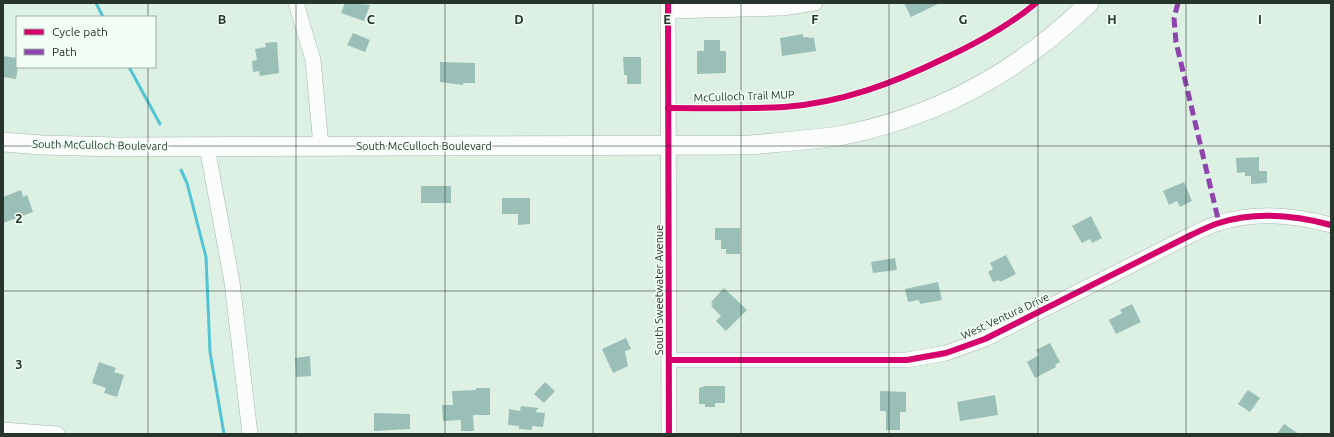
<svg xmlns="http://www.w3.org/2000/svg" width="1334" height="437" font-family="Ubuntu,sans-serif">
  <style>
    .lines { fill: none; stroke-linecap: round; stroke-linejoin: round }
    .stream { stroke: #51c5d3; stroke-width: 3 }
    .building { fill: #9abfb7 }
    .minor-casing { stroke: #a6b5ab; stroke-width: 16 }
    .major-casing { stroke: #a6b5ab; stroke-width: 20 }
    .minor { stroke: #fafdfb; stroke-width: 15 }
    .major { stroke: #fafdfb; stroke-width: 19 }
    .quiet { stroke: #8e44ad; stroke-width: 5; stroke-dasharray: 10 5; stroke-linecap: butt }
    .cycleway-casing { stroke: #f1fff6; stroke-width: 8 }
    .cycleway { stroke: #d6006c; stroke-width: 6 }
    .grid { fill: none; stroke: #27352c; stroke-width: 1; stroke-opacity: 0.55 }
    .labels { text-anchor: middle; stroke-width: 3; stroke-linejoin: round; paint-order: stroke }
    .street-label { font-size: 11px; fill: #27352c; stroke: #f1fff6 }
    .grid-label { font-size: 13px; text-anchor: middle; font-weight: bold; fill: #27352c; stroke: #f1fff6; stroke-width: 3; stroke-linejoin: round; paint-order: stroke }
  </style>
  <rect width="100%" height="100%" fill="#ddf0e4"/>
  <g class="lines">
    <g class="stream">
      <path d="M96,3l7,14"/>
      <path d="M129,67l31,57"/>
      <path d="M181,170l6,13 19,74 4,95 14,82"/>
    </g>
  </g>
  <g class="building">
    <path d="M345,3l25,2 -6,16 -23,-8z"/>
    <path d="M904,3h36l-29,14z"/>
    <path d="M353,33l17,7 -5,12 -18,-7z"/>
    <path d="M803,34v3l11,1 2,13 -34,5 -2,-18z"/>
    <path d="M704,40h16v11h6v22l-29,1v-23h7z"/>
    <path d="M277,42l2,31 -19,3 -1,-5 -6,1 -1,-11 5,-1 -2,-11 11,-2 -1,-4z"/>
    <path d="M3,56l14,2 1,9 -2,12 -13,-2z"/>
    <path d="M623,57h18v27h-14v-9h-3z"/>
    <path d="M440,62l35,1v20h-12v2l-23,-3z"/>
    <path d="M1259,157v14h8v12l-16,1v-8h-6v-4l-8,1 -1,-15z"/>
    <path d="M1184,182l8,19 -12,6 -3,-6 -8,4 -6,-14z"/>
    <rect x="421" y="186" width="30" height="17"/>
    <path d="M21,190l2,7 4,-2 6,17 -30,11v-26z"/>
    <path d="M502,198h28v26l-12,1v-11h-16z"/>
    <path d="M1091,216l11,22 -10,5 -2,-4 -8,4 -10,-17z"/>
    <path d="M715,228h25v26h-14v-5h-5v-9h-6z"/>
    <path d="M1006,255l10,19 -16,8 -1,-2 -6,2 -5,-10 5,-3 -3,-6z"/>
    <path d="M895,258l2,12 -24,3 -2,-11z"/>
    <path d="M938,282l4,18 -22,4 -1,-4 -11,2 -3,-13z"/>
    <path d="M724,288l23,22 -21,21 -10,-10 5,-5 -10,-10 2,-2 -2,-2z"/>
    <path d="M1132,304l9,18 -25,12 -7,-14 13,-7 -2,-3z"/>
    <path d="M626,338l5,11 -6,2 3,15 -15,7 -11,-24z"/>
    <path d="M1050,343l10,19 -5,3 1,2 -21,11 -8,-16 12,-7 -3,-5z"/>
    <path d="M310,356l1,20 -15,1 -1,-19z"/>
    <path d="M99,362l17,6 -2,4 10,3 -7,22 -13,-4 2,-5 -14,-5z"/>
    <path d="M545,382l10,9 -11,12 -10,-9z"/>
    <path d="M705,386h20v17h-10v4h-10v-3h-6v-16z"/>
    <path d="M476,388h14v27h-17l1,16h-13v-11l-18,1 -1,-16h11l-1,-14 24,-1z"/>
    <path d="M1248,390l12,8 -10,14 -12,-8z"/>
    <path d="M880,391l26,1v20h-6v18h-14v-19h-6z"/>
    <path d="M995,395l3,20 -38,6 -3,-19z"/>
    <path d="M521,406l18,2 -4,4 10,1 -2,14 -11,-1v4l-13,-1v-3l-11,-1 1,-16 11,2z"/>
    <path d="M374,413l36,1v15l-36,2z"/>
    <path d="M1284,424l15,10h-22z"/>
  </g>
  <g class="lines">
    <g class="minor-casing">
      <g id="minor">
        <path d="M296,3l17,57 8,86"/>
        <path d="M668,3l1,431"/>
        <path d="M668,11l114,-3 33,-5"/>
        <path d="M207,147l25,135 18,152"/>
        <path d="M669,360h238l39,-7 39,-14 206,-104c9,-4 18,-9 28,-12 37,-12 75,-8 112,2"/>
        <path d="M3,430l54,4"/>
      </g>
    </g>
    <g class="major-casing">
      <path id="major" d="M3,142l39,3 74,2 634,-2c32,-3 63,-5 94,-10 94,-19 177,-65 245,-132"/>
    </g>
    <use href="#minor" class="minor"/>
    <use href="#major" class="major"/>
    <path class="quiet" d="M1178,3l-4,15 2,24 43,181"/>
    <g class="cycleway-casing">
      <g id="cycleway">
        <path d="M668,3l1,431"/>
        <path d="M668,108c39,0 77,1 116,-1 57,-4 110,-24 161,-49 32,-15 64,-32 91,-55"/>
        <path d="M669,360h238l39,-7 39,-14 206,-104c9,-4 18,-9 28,-12 37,-12 75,-8 112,2"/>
      </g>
    </g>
    <use href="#cycleway" class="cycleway"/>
  </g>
  <path class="grid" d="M148,3v14M296,3v431M445,3v431M593,3v431M741,3v431M889,3v431M1038,3v431M1186,3v431M148,67v367M3,146h1328M3,291h1328"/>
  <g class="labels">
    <g class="street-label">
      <text transform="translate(744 96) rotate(-2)" y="4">McCulloch Trail MUP</text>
      <text transform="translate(100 145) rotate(1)" y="4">South McCulloch Boulevard</text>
      <text x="424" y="150">South McCulloch Boulevard</text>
      <text transform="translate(659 290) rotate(-90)" y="4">South Sweetwater Avenue</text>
      <text transform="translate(1005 316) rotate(-25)" y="4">West Ventura Drive</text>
    </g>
  </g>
  <g class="grid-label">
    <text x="222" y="24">B</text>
    <text x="371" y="24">C</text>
    <text x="519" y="24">D</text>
    <text x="667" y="24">E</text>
    <text x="815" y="24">F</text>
    <text x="963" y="24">G</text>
    <text x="1112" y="24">H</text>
    <text x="1260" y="24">I</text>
    <text x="19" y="223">2</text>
    <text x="19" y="369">3</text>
  </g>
  <rect width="1334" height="437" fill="none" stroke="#27352c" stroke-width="8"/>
  <rect x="16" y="16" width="140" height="52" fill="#f1fff6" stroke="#a0aea5"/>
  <rect x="24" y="29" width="20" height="6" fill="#d6006c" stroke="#a0aea5"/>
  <text x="52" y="36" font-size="12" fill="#27352c">Cycle path</text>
  <rect x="24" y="49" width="20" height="6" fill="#8e44ad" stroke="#a0aea5"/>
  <text x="52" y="56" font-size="12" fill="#27352c">Path</text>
</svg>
